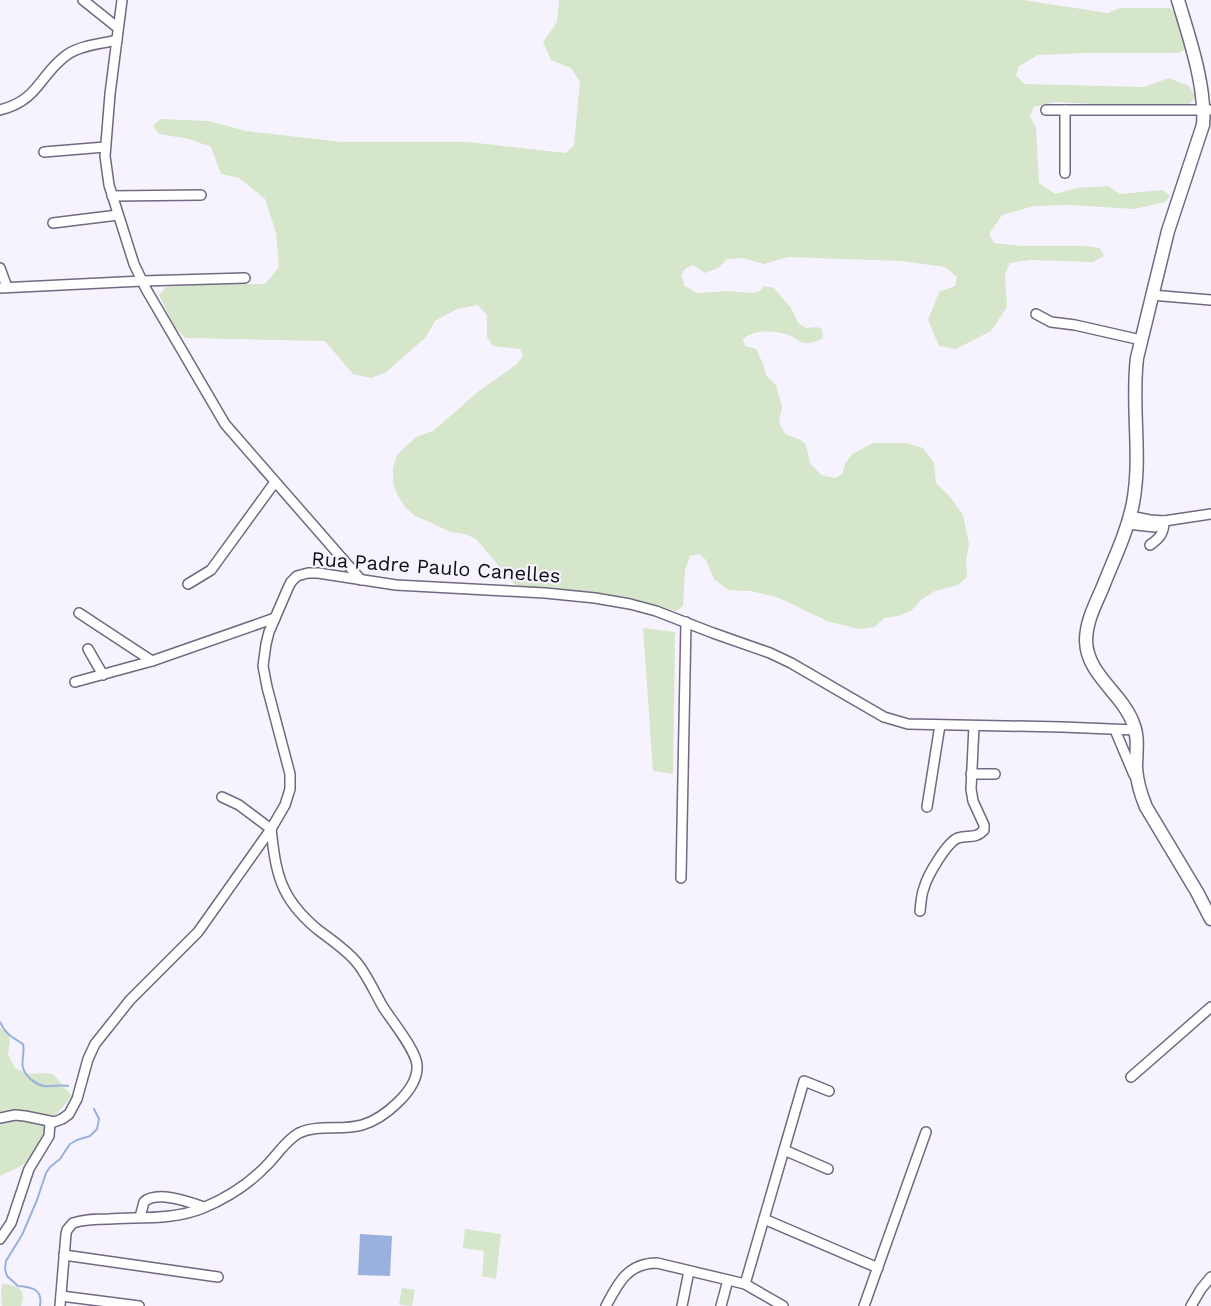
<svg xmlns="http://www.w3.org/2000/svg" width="1211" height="1306" font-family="'Work Sans',sans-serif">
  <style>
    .green { fill: #d5e6ca }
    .water { fill: #98b1de }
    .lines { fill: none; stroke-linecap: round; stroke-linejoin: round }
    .stream { stroke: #98b1de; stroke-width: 2 }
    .minor-casing { stroke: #716881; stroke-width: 12 }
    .major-casing { stroke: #716881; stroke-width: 15 }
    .minor { stroke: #fff; stroke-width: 9 }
    .major { stroke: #fff; stroke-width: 12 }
    .labels { text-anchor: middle; stroke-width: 4.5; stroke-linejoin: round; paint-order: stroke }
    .street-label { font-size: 20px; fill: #0e0b14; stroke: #f7f3fe }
  </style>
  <rect width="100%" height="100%" fill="#f7f3fe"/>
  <g class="green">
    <path d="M559,0h464l85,13 12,-5h50l7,8 9,32 -7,5h-92l-49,2 -19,11 -3,9 8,9 120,3 25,-9 20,8 7,11 -7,7 -57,2 -78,-4 -20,5 -4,9 6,12 3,55 16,11 22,-6 31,-2 12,8 43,-4 7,6 -5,6 -30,7 -65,-4 -36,1 -32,9 -13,19 5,9 27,3h65l14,2 4,8 -11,6 -63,-2 -20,3 -5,11 2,33 -16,24 -35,18 -17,-3 -11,-26 11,-28 16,-6 2,-9 -12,-10 -44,-6 -113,-4 -24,7 -21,-6 -16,1 -9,9 -13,5 -12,-8 -8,4 -4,6 4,11 12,7 31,-2 26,2 6,-2 4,-5 10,2 17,20 7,15 8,5 11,-1 5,2 1,9c-6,3 -12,6 -19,5 -4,-1 -9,-5 -13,-7 -14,-6 -36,-7 -48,3l2,7 11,3 7,15 3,11 10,10 6,22 -3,15 6,12 16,6 5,5 4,18 11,12 14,3 7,-4 3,-10 7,-10 21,-11h33l17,5 11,15 2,20 15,15 12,17 6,29 -3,17 1,16 -9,8 -23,6 -14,9 -10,11 -13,5 -14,2 -9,9 -17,2 -31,-8 -50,-24 -27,-6 -22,-1 -14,-11 -8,-19 -7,-6 -9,2 -5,14 -2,36 -7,5 -48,-12 -40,-5 -64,-5 -10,-5 -38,-45 -11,-5 -15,-2 -18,-9 -17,-7 -10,-9 -7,-11 -5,-13v-15l4,-13 19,-18 17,-6 46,-40 38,-27 6,-8 -3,-7 -27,-3 -6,-9v-22l-9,-10 -21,4 -22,12 -9,16 -41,36 -14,5 -18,-4 -28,-33 -140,-3 -11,-12 -15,-31 7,-8 45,-3h54l14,-17 -3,-34 -11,-34 -26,-21 -18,-4 -10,-27 -22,-8 -30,-5 -6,-8 7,-7 49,2 37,10 97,11h125l97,11 9,-7 6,-64 -9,-14 -20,-8 -8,-18 14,-20z"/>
    <path d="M643,628l32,4 -2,142 -20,-3z"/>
    <path d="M0,1028l8,5 2,7 -2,15 7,13 14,6 17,-1 7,1 19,22 -18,21 -14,28 -8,13 -13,9 -19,9z"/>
    <path d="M465,1229l36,5 -5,45 -14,-3 2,-25 -21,-3z"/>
    <path d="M2,1284c16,1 25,5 19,22h-19l-1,-12z"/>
    <path d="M402,1288l13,2 -3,16 -13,-1z"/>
  </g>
  <path class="water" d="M360,1234l32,2 -2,40 -32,-1z"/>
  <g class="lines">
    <g class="stream">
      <path d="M0,1022c6,13 12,15 23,22 2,8 -2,17 0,24 3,9 12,16 21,18 8,1 16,-2 24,0"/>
      <path d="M40,1306c3,-17 -8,-19 -22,-20l-11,-10 -2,-7 1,-8 16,-26 15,-35 9,-27 4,-6 10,-8 10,-15 7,-4 13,-4 7,-7 2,-10 -5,-10"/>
    </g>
    <g class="minor-casing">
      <g id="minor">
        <path d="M83,0l35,28"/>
        <path d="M122,0l-12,94 -5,62 4,29 25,79 12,25 79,135 136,156"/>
        <path d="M0,110c40,-10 39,-36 68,-56 14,-9 33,-10 49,-14"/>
        <path d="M1046,110h165"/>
        <path d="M44,152l61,-5"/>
        <path d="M1065,173v-63"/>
        <path d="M112,196l89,-1"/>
        <path d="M53,223l65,-8"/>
        <path d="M0,268l7,19"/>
        <path d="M0,288l142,-7 103,-3"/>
        <path d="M1151,295l60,5"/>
        <path d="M1036,314l15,8 24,3 66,15"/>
        <path d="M1130,516l20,4 14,1 47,-7"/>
        <path d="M1127,524l28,3 9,-6"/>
        <path d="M1150,545c10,-7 14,-12 14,-24"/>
        <path d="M188,584l23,-14 64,-88"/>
        <path d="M79,613l73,48"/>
        <path d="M88,649l15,26"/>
        <path d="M75,682l77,-21 123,-43"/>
        <path d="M1115,730l19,45"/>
        <path d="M971,774h24"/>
        <path d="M222,797l17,8 32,24"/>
        <path d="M927,807l13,-82"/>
        <path d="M681,878l5,-256"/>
        <path d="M920,911c1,-7 1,-16 4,-23 3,-12 23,-46 34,-50 11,-3 18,1 26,-8v-5l-11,-24 -2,-12 3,-63"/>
        <path d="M1131,1077l80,-70"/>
        <path d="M0,1118l15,-3 10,1 29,6 8,-3 7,-5 8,-15 11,-40 7,-15 35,-44 68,-68 73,-103 14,-24 5,-16v-15l-23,-87 -4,-21 3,-22 3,-12 19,-44 3,-6 6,-6 11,-3h10l78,12 149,8 50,5 35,6 26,7 57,22 57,20 21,10 93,54 24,7 154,3 73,3"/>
        <path d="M784,1150l44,19"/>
        <path d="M140,1217l4,-15c13,-12 45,0 60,5"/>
        <path d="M764,1219l114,49"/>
        <path d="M0,1239l11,-16 18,-54 20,-33 1,-14"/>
        <path d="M64,1255l154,22"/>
        <path d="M745,1284l59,-203 25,10"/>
        <path d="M61,1296l78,10"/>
        <path d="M60,1306l6,-72 1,-4 6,-7c12,-4 24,-4 36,-4 31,-2 65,1 94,-11 24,-10 47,-25 64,-43 10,-10 19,-25 32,-32 19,-9 43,-2 63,-8 21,-6 57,-35 55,-60 -1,-15 -25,-44 -34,-58 -8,-14 -15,-30 -25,-43 -11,-14 -27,-24 -41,-35 -37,-31 -41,-55 -46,-100"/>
        <path d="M606,1306c12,-23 22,-43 51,-43l88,21 38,22"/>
        <path d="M682,1306l7,-35"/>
        <path d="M721,1306l7,-26"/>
        <path d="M864,1306l62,-174"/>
        <path d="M1191,1306l10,-17 10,-12"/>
      </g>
    </g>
    <g class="major-casing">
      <path id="major" d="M1178,0c11,37 28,86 25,125l-35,106 -31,127c-6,48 5,97 -4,145 -6,30 -20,58 -31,86 -7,16 -16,33 -16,52 1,34 36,52 47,82 6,14 3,30 3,45 1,14 5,27 10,39l51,85 14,27"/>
    </g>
    <use href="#minor" class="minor"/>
    <use href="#major" class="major"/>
  </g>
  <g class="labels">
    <g class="street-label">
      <text transform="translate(436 567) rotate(4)" y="7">Rua Padre Paulo Canelles</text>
    </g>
  </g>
</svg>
